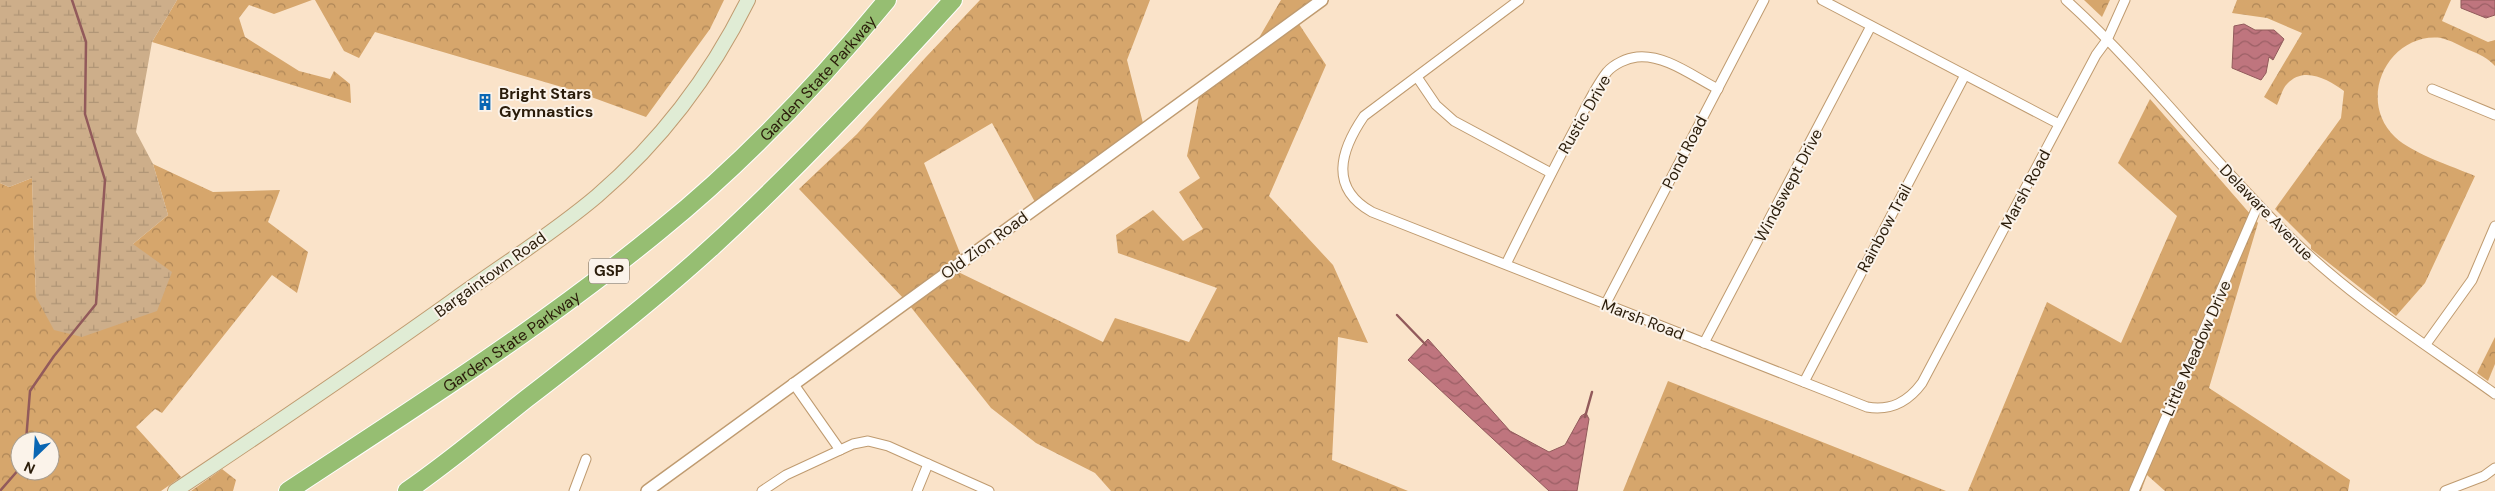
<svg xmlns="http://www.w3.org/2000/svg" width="2495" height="491" font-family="'DM Sans',sans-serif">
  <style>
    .forest { fill: url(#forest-crowns); fill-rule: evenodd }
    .wetland { fill: url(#wetland-marsh) }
    .water { fill: url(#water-waves); stroke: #925a5b }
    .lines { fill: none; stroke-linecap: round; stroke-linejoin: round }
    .stream { stroke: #925a5b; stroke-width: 2.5 }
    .minor-casing { stroke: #bf9b70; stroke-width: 11 }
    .tertiary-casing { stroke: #bf9b70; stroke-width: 14 }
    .secondary-casing { stroke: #bf9b70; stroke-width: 16 }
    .motorway-casing { stroke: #fff; stroke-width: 20 }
    .minor { stroke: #fff; stroke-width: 9 }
    .tertiary { stroke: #fff; stroke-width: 11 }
    .secondary { stroke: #e0ecd5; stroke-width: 14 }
    .motorway { stroke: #96be72; stroke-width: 18 }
    .labels { text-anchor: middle; stroke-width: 4; stroke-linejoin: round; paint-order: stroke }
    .shield { fill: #fbf3ea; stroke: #695c4d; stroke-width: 1 }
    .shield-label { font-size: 15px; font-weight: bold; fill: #2a1c0a }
    .street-label { font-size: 16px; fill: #2a1c0a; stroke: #fbf3ea }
    .poi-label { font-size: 16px; font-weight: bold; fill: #2a1c0a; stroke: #fbf3ea; text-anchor: start }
  </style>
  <defs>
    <pattern id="forest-crowns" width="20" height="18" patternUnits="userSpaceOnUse" patternTransform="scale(1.25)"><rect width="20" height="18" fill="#d6a66c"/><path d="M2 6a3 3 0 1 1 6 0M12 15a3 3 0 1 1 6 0" fill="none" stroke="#ae8657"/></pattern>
    <pattern id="wetland-marsh" width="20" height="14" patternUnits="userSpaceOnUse" patternTransform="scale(1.25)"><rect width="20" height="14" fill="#cdae8a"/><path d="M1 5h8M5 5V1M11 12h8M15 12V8" fill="none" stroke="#b09576"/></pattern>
    <pattern id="water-waves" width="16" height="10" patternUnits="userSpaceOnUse" patternTransform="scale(1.25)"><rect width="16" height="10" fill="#bf757e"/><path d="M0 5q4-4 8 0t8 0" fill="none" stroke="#9b5f65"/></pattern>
  </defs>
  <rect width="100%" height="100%" fill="#fae3c9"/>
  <g class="forest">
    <path d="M177,0h135l-38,14 -25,-9 -10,13 6,19 54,34 31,8 4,-8 16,13 1,19 -199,-61z"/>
    <path d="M315,0h409l-14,29 -64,88 -74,-27 -197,-58 -16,26 -15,-7z"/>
    <path d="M980,0h170l-23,60 17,67 -108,77 -44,-81 -68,40 38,95 -12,10 153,74 12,-24 74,24 28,-54 -99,-35 -2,-18 37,-25 30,31 20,-12 -24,-37 21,-14 -13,-22 14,-69 52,-39 28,-48h38l-24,18 31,47 -57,131 64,69 35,78 -30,-6 -6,123 76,31h-297l-16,-18 -59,-30 -45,-35 -85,-107 -107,-112 58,-55 69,-77z"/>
    <path d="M2084,0h26l-8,17z"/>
    <path d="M2237,0h214l-9,21 46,21 7,-2v26c-7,-8 -16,-12 -26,-16 -8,-4 -19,-10 -28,-12 -51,-6 -86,60 -46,99 18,17 57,29 80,39l-50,107 -29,33 -85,-67v-4l-36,-36 66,-91 3,-27c-15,-11 -40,-26 -57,-7 -5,5 -7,15 -10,21l-13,-8 38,-64 -35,-15 -35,-5z"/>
    <path d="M2150,99l108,124 -49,165 141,92 -2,11h-183l-18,-16 -6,16h-173l79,-189 74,41 56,-127 -59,-53z"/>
    <path d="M153,164l60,28 67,-2 -12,32 40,30 -11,41 -25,-18 -110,138 -7,-4 -19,18 45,50 -20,14h-161v-308l9,4 23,-9 4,119 97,-53 35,-29zM20,441h30v30h-30z"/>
    <path d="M2495,337v27l-7,17 -11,-8z"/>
    <path d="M1668,381l278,110h-323z"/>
    <path d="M222,469l14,11 -3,11h-42z"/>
  </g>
  <path class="wetland" d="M0,0h177l-25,42 -16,90 17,32 15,51 -35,29 39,28 -15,39 -75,26 -28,-7 -18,-33 -4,-119 -23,9 -9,-4z"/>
  <g class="water">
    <path d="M2461,0h34v15l-9,3 -25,-10z"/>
    <path d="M2244,24l11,6h19l10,9 -11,21 -4,-3 -3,16 -5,7 -29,-12 2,-42z"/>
    <path d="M1428,339l82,92 39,21 16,-7 16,-29 5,-3 3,6 -12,72h-28l-141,-131z"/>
  </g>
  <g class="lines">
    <g class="stream">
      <path d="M1397,315l29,30"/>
      <path d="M1585,417l7,-25"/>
      <path d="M26,441l4,-50 24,-35 42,-52 9,-124 -20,-66 1,-72 -14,-42"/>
      <path d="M0,491l20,-23"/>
    </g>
    <g class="minor-casing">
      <g id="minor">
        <path d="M1519,0l-155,116c-24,35 -35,72 8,96l495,195c24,4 41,-5 55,-24l174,-328 11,-15 18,-40"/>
        <path d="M1822,0l237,124"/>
        <path d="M2066,0c83,75 150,166 231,244 59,57 131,102 198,150"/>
        <path d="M1417,77l19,28 18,16 97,52"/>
        <path d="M2432,89l63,26"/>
        <path d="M1506,264c22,-44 44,-89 67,-132 11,-20 20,-42 34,-60 7,-8 20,-14 30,-15 28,-3 57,20 81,32"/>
        <path d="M1605,305l159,-305"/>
        <path d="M1704,343l167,-317"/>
        <path d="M2426,344l46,-64 23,-54"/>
        <path d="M1804,382l161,-307"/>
        <path d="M793,383l47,67"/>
        <path d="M574,491l12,-32"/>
        <path d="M762,491l24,-16 67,-31 15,-3 20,5 101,45"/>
        <path d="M917,491l11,-27"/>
        <path d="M2134,491l124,-286"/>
        <path d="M2445,491l39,-15 11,-8"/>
      </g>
    </g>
    <g class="tertiary-casing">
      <path id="tertiary" d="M647,491l675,-491"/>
    </g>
    <g class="secondary-casing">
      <path id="secondary" d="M175,491c93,-62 185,-124 276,-189 48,-35 100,-67 146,-106 63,-54 114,-121 151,-196"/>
    </g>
    <g class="motorway-casing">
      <g id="motorway">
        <path id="s1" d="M288,491c126,-83 254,-164 371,-260 83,-67 161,-149 228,-231"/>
        <path d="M407,491c41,-28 80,-61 119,-92 64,-49 128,-99 187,-153 85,-78 163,-161 240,-246"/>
      </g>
    </g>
    <use href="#minor" class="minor"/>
    <use href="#tertiary" class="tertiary"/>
    <use href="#secondary" class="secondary"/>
    <use href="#motorway" class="motorway"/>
  </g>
  <defs>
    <g id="building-bare" transform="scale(1.35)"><path d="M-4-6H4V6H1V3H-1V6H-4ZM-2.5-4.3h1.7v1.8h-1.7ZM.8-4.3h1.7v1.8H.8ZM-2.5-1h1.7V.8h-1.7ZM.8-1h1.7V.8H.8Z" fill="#0a66b3" stroke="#fbf3ea" stroke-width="2.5" paint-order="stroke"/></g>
  </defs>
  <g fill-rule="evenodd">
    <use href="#building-bare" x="485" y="102"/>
  </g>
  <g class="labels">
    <rect class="shield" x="589" y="258.5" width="40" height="25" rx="4"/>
    <g class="shield-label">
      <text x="609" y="276">GSP</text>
    </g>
    <g class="street-label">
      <text dy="6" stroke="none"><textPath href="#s1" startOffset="674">Garden State Parkway</textPath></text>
      <text transform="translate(1584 114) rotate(-60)" y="6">Rustic Drive</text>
      <text transform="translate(1684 152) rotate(-63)" y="6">Pond Road</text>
      <text transform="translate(1788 185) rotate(-62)" y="6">Windswept Drive</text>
      <text transform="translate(2025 189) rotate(-62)" y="6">Marsh Road</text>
      <text transform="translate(2267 212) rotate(46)" y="6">Delaware Avenue</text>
      <text transform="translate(1884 228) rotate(-62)" y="6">Rainbow Trail</text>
      <text transform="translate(984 245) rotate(-36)" y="6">Old Zion Road</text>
      <text transform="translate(490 274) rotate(-36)" y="6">Bargaintown Road</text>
      <text transform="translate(1643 319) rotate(21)" y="6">Marsh Road</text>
      <text dy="6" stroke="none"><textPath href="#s1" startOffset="269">Garden State Parkway</textPath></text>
      <text transform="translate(2196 348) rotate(-66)" y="6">Little Meadow Drive</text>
    </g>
    <g class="poi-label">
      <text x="499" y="99">Bright Stars<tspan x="499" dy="18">Gymnastics</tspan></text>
    </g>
  </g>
  <g transform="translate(35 456) rotate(205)"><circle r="24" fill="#fbf3ea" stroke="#a79d90"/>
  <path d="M0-4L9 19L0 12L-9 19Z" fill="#0a66b3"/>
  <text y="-8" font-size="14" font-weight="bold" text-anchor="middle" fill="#2a1c0a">N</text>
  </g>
</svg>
